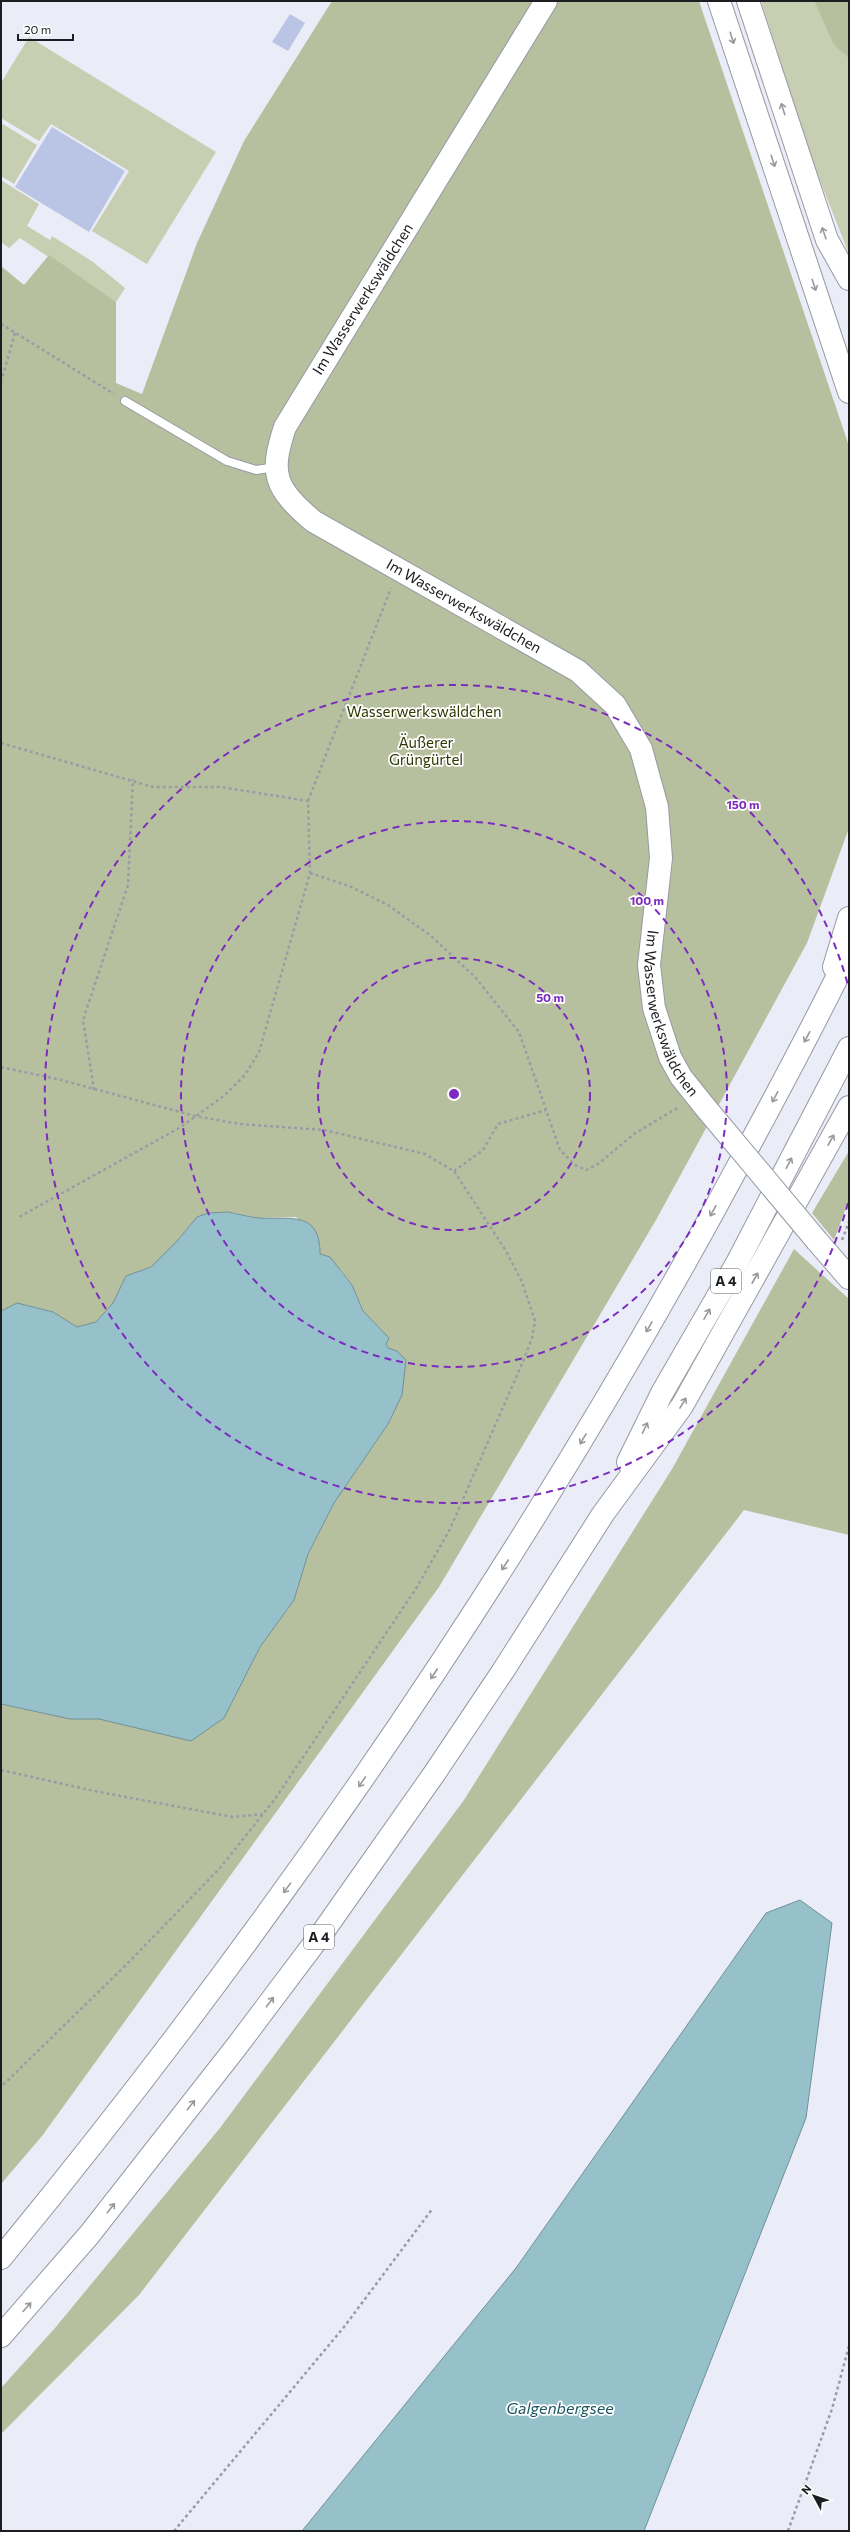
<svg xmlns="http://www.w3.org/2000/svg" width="850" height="2532" font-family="Commissioner,sans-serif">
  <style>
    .green { fill: #c7ceb1 }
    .forest { fill: #b7c09e }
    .water { fill: #96c1ca; stroke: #719097 }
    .building { fill: #bac5e5 }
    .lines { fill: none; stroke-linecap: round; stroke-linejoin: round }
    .lane-casing { stroke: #9699a3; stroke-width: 10 }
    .secondary-casing { stroke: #9699a3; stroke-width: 24 }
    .highway-casing { stroke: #9699a3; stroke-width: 24 }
    .path { stroke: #9a9ca4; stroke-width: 2.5; stroke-dasharray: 3 3; stroke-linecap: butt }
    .lane { stroke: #fff; stroke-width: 8 }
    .secondary { stroke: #fff; stroke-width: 22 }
    .highway { stroke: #fff; stroke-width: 22 }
    .secondary-bridge-casing { stroke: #9699a3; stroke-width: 24; stroke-linecap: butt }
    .secondary-bridge { stroke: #fff; stroke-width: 22 }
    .oneway { stroke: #99999b }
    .ring { fill: none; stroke: #7b2cbf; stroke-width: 2; stroke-dasharray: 7 5 }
    .labels { text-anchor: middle; stroke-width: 3.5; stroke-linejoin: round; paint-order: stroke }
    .shield { fill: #fff; stroke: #606164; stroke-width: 1 }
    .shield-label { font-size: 14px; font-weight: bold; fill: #1c1d21 }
    .street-label { font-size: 15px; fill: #1c1d21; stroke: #fff }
    .park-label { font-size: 15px; fill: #303800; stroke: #fff }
    .water-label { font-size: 16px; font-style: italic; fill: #1a5560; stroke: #fff }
    .centre { fill: #7b2cbf; stroke: #fff; stroke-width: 2 }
    .ring-label { font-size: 12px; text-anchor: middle; font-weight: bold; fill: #7b2cbf; stroke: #fff; stroke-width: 3.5; stroke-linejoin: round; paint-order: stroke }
  </style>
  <rect width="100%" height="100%" fill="#eaedf8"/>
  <g class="green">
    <path d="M761,1h53l19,43 16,15v195l-39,-99z"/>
    <path d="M29,37l187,115 -69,112 -55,-33 37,-60 -78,-47 -12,17 -38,-23v-35z"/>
    <path d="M1,123l36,22 -23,39 -13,-8z"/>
    <path d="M1,180l38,24 -12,22 23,14 2,-4 41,26 32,26 -9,14 -96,-64 -11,10 -8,-6z"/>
  </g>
  <g class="forest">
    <path d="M332,1h367l150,445v382l-42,115 -151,277 -217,367 -397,549 -41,48v-480l69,15 154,-1 36,-71 34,-47 14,-46 26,-51 54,-79 14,-29 -5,-44 -9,-3 -2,-4 3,-6 -26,-27 -11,-26 -11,-15 -6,-4 -5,-9 -10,-3v-10l-24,-27 -38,1 -30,-6 -31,5 -19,23 -27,27 -25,9 -13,27 -17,19 -19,5 -24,-15 -36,-9 -16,8v-1045l23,19 25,-30 67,47v81l26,11 55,-151 47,-102z"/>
    <path d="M814,1h35v58l-16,-15z"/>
    <path d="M849,1151v49l-15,40 -22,-27z"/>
    <path d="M794,1249l55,50v236l-105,-25 -605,785 -138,139v-46l54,-60 165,-200 244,-328 208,-331z"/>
  </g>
  <g class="water">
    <path d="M228,1212c10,2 21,5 31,6 31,2 61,-8 61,36l10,3 22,28 11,26 26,27 -3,6 2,4 9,3 9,9 -4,35 -14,29 -54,79 -26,51 -14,46 -34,47 -36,71 -33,23 -92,-22h-29l-69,-15v-393l16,-8 36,9 24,15 19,-5 17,-19 13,-27 25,-9 27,-27 19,-23 11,-4z"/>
    <path d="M800,1900l32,23 -26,195 -162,413h-342l214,-263 250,-355z"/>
  </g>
  <g class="building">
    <path d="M290,14l15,9 -17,28 -16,-9z"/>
    <path d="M52,127l73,44 -36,61 -74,-45z"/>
  </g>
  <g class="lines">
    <g class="lane-casing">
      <path id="lane" d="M125,401l102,60 29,9 20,-3"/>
    </g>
    <g class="secondary-casing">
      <g id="secondary">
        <path id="s1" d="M546,1l-261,426c-16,48 -10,61 28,94l265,150 37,34 26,44 16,58 4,51 -12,107 5,43 16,49 11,20 24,30"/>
        <path d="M817,1241l32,37"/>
      </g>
    </g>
    <g class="highway-casing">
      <g id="highway">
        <path d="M719,1l130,391"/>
        <path d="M748,1l79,239 22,39"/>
        <path d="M834,967l15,-49"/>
        <path d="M628,1462l34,-69 75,-130 112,-215"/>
        <path d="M1,2258c272,-331 512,-680 717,-1055 45,-83 90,-165 131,-250"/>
        <path d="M1,2336l88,-101 148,-189 88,-117 109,-155 69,-103 100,-157 79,-108 167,-299"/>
      </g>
    </g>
    <g class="path">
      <path d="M1,324l113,70"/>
      <path d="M1,382l14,-49"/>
      <path d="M1,743l152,44h68l87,14 2,72 -51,179 -14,23 -20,20 -44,32 -162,90"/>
      <path d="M308,801l83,-213"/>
      <path d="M310,873l39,13 39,19 43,31 44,41 44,55 41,118 15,15 11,5 12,-6 36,-30 45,-27"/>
      <path d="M1,1067l60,13 134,36 45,8 84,6 101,24 29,17 52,80 16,31 13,39 -3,17 -8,21 -74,170 -33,58 -142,212 -55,69 -93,96 -126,123"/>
      <path d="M94,1090l-11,-70 45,-135 5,-106"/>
      <path d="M454,1171l29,-21 15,-26 48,-14"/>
      <path d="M842,1240l7,-18"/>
      <path d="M1,1770l98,22 134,25 29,-3"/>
      <path d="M174,2531l170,-204 89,-119"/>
      <path d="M788,2531l44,-122 17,-63"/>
    </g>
    <use href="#lane" class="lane"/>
    <use href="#secondary" class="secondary"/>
    <use href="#highway" class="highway"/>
    <g class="secondary-bridge-casing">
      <path id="secondary-bridge" d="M705,1107l112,134"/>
    </g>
    <use href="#secondary-bridge" class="secondary-bridge"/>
  </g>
  <defs><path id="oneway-shaft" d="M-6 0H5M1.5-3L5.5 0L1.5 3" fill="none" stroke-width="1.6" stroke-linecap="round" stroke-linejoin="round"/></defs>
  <g class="oneway">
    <use href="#oneway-shaft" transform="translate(732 38) rotate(72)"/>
    <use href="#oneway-shaft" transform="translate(783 109) rotate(-108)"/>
    <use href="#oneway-shaft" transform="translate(773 161) rotate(72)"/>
    <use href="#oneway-shaft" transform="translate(824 233) rotate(-109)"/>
    <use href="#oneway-shaft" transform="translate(814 285) rotate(72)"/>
    <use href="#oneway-shaft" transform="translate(807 1037) rotate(118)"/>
    <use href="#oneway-shaft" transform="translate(775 1097) rotate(118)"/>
    <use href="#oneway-shaft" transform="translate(831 1140) rotate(-61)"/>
    <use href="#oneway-shaft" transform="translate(789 1163) rotate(-62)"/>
    <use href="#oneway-shaft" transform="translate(713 1211) rotate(119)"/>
    <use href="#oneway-shaft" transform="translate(755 1278) rotate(-61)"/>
    <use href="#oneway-shaft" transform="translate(707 1314) rotate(-60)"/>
    <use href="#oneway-shaft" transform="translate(649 1327) rotate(120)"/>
    <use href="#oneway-shaft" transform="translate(683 1403) rotate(-59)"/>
    <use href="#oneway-shaft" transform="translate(645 1428) rotate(-64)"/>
    <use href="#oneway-shaft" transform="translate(583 1439) rotate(121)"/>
    <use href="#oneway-shaft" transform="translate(505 1565) rotate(123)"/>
    <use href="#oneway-shaft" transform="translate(434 1674) rotate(123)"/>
    <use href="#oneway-shaft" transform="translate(362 1782) rotate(124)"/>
    <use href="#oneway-shaft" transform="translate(287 1888) rotate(126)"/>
    <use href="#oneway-shaft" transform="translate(270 2002) rotate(-53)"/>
    <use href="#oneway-shaft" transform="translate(191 2105) rotate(-52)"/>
    <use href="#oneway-shaft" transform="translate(111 2208) rotate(-52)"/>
    <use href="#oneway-shaft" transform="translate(27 2307) rotate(-48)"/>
  </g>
  <g class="ring">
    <circle cx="454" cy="1094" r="136"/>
    <circle cx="454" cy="1094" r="273"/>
    <path d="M848 1203A409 409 0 1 1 848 985"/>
  </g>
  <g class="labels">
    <g class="shield">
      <rect x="711" y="1269" width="30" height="24" rx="3"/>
      <rect x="304" y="1925" width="30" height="24" rx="3"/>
    </g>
    <g class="shield-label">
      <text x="726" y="1286">A 4</text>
      <text x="319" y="1942">A 4</text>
    </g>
    <g class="street-label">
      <text transform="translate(363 299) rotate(-58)" y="5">Im Wasserwerkswäldchen</text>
      <text dy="5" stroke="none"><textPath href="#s1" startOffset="781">Im Wasserwerkswäldchen</textPath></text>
      <text dy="5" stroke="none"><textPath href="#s1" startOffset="1285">Im Wasserwerkswäldchen</textPath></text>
    </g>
    <g class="park-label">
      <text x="424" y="717">Wasserwerkswäldchen</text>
      <text x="426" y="748">Äußerer<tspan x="426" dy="17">Grüngürtel</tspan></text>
    </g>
    <g class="water-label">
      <text x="560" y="2414">Galgenbergsee</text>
    </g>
  </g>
  <circle cx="454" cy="1094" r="6" class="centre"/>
  <g class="ring-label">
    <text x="743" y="809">150 m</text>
    <text x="647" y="905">100 m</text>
    <text x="550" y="1002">50 m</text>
  </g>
  <rect width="850" height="2532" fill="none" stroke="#1c1d21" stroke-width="4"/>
  <g transform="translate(814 2496) rotate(310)" stroke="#ffffff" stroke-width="3" paint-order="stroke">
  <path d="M0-3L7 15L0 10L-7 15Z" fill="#1c1d21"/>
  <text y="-6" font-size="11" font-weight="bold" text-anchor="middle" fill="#1c1d21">N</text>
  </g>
  <path d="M18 34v6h55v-6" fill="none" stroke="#1c1d21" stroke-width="2"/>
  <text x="24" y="34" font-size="12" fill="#1c1d21" stroke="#ffffff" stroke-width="3" paint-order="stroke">20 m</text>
</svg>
